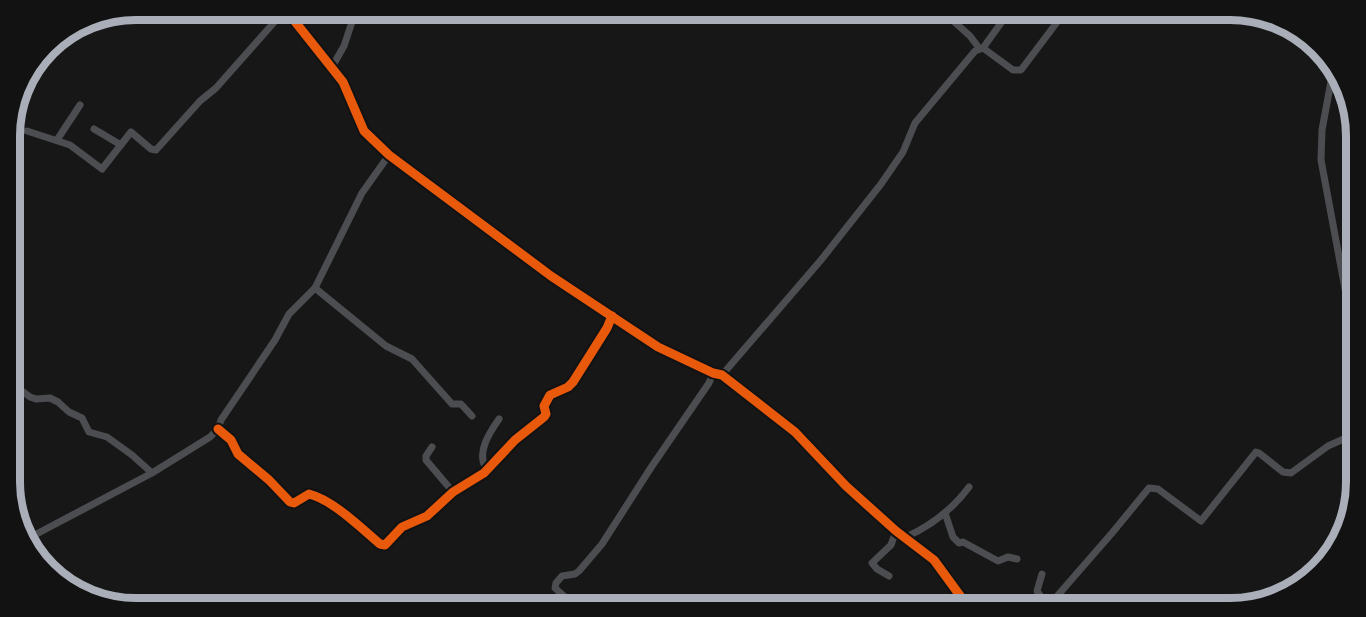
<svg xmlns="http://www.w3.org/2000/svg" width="1366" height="617" font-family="Figtree,sans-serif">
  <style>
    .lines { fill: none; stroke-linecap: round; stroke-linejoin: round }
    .minor { stroke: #4c4d50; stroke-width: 7 }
    .cycleway-casing { stroke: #121213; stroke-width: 13 }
    .cycleway { stroke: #e8590c; stroke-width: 9 }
    .rim { fill: none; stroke: #a9aeb8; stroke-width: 8 }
  </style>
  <rect width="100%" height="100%" fill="#171718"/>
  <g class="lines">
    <g class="minor">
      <path d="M285,9l58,73 21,49 25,24 162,121 107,71 55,26 9,2 73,57 51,54 50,45 38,29 27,37 -1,3 -12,8"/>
      <path d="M940,9l30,27 9,12"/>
      <path d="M983,48l28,-39"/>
      <path d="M1334,65l-12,65 -1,30 36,193"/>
      <path d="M332,67l12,-21 8,-24 9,-13"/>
      <path d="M94,129l27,16"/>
      <path d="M27,131l43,14 32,24 29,-37 20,17 5,1 44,-49 16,-13 69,-78"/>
      <path d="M57,140l23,-35"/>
      <path d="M315,288l71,58 26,13 40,45h9l11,12"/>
      <path d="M722,375l99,-115 60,-76 22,-32 12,-29 60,-72 8,-3 30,22h8l46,-61"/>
      <path d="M10,382l20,15 6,2 14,-1 8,4 11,10 13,6 7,14 18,5 25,18 20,18"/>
      <path d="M218,429l13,11 7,14 31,26 21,22 4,1 15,-9c24,6 52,34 71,50l5,1 17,-18 25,-11 26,-24 31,-19 31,-33 29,-23 2,-3 -2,-8 6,-11 18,-8 5,-5 34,-54 5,-12"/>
      <path d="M432,447l-6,9v4l27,32"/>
      <path d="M489,468l-4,-1c-8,-16 5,-35 14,-48"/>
      <path d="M945,513l8,24 6,6 4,-1 35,19 10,-4 9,2"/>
      <path d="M904,538c27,-12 48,-28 65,-51"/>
      <path d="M27,539l125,-66 58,-36 8,-8 3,-9 54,-80 14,-26 26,-26 47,-95 27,-38"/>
      <path d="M1042,574l-5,17 6,9 9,7"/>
      <path d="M889,576l-12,-7 -5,-6 19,-18 5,-14"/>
      <path d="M566,598l-11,-10 1,-5 6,-7 13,-2 4,-3 23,-27 50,-78 57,-83 4,-10"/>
      <path d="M960,600l10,8"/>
      <path d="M831,603l4,5"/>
      <path d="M1053,608l-1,-6 60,-69 37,-45 9,1 43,32 55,-69 3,1 24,19 8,1 37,-27 29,-13"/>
    </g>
    <g class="cycleway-casing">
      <g id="cycleway">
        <path d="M285,9l58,73 21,49 25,24 162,121 107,71 55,26 9,2 73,57 51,54 50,45 38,29 27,37 -1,3 -12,8"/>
        <path d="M218,429l13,11 7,14 31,26 21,22 4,1 15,-9c24,6 52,34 71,50l5,1 17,-18 25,-11 26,-24 31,-19 31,-33 29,-23 2,-3 -2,-8 6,-11 18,-8 5,-5 34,-54 5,-12"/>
      </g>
    </g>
    <use href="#cycleway" class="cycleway"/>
  </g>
  <path d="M0 0H1366V617H0ZM136 20H1230A116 116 0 0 1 1346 136V482A116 116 0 0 1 1230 598H136A116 116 0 0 1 20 482V136A116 116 0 0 1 136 20Z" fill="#121213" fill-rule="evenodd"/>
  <path class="rim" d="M136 20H1230A116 116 0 0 1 1346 136V482A116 116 0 0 1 1230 598H136A116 116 0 0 1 20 482V136A116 116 0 0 1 136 20Z"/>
</svg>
